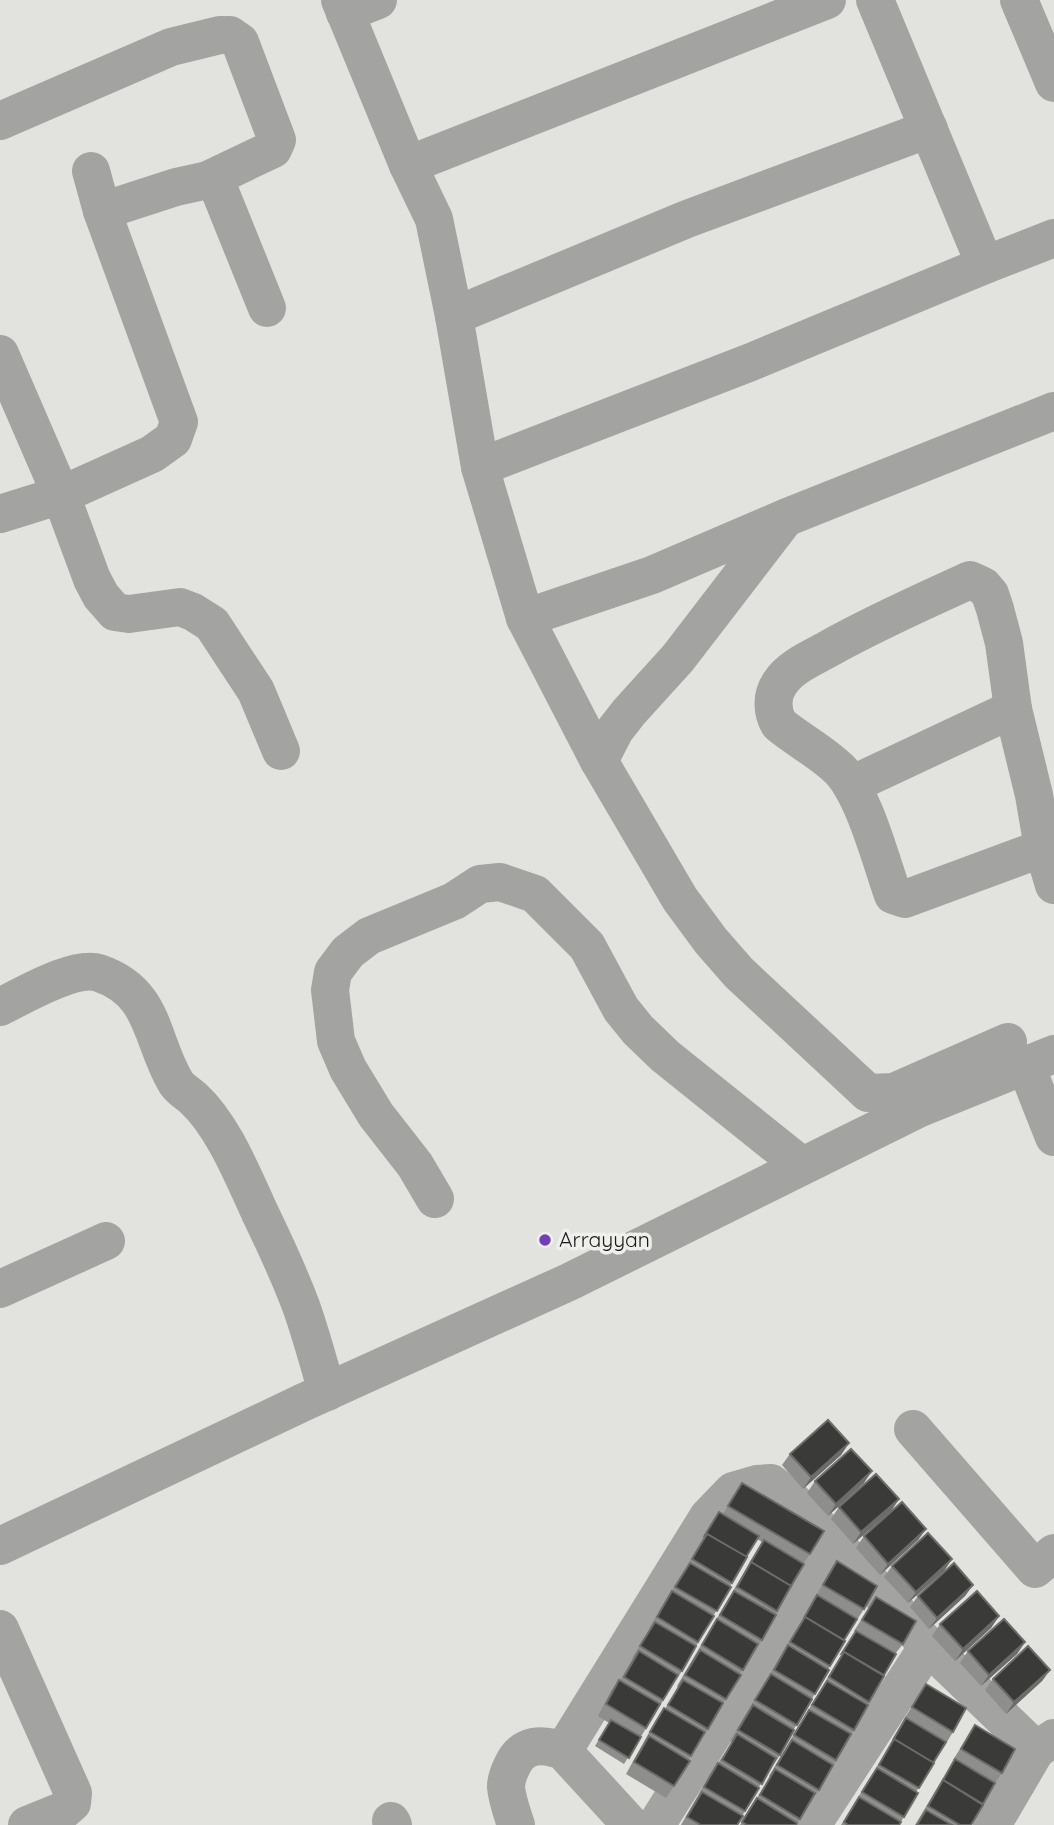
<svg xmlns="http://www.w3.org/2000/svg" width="1054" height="1825" font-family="Quicksand,sans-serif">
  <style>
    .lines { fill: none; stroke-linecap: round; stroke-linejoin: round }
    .minor { stroke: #a3a4a2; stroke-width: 38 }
    .wall { fill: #8e8f8c }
    .shaded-wall { fill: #6c6d6a }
    .building { fill: #3a3b38; stroke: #6c6d6a; stroke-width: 2 }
    .poi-dot { fill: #733fb6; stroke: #eff0ec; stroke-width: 2.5 }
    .labels { text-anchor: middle; stroke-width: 7; stroke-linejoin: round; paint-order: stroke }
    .poi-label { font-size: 21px; fill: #1a1a19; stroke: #eff0ec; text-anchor: start }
  </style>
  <rect width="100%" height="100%" fill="#e2e3df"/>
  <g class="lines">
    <g class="minor">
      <path d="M340,0l68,165 26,54 20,97 26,151 45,151 74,143 81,138 31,42 28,32 129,120 26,-1 114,-50"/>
      <path d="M875,0l110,265"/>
      <path d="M1019,0l35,83"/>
      <path d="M345,13l33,-13"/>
      <path d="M0,121l171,-74 49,-12h10l10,7 37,98 -4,9 -65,31"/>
      <path d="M408,165l419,-165"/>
      <path d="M102,211l74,-24 32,-7 11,9 48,119"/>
      <path d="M454,316l233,-97 242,-90"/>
      <path d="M0,354l61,141 31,84 9,17 14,16 14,2 51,-7 13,5 19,12 44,67 25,60"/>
      <path d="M480,467l271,-105 234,-97 69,-27"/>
      <path d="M0,514l61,-19 91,-41 21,-15 6,-17 -77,-211 -11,-40"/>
      <path d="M525,618l127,-43 133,-57 269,-107"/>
      <path d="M599,761l16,-31 14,-18 49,-54 106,-138"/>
      <path d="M851,785l162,-76"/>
      <path d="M1043,848l-138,51 -12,-4c-12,-34 -29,-100 -53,-125 -18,-18 -42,-30 -61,-46 -7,-12 -8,-28 1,-41 10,-16 32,-25 48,-34 46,-26 94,-47 142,-69l13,6 7,8 5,15 9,34 9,66 21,86 9,53 11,37"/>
      <path d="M0,1007c23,-11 74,-42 99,-34 56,19 51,65 76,108 4,8 13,12 19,18 12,11 24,29 32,43 13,23 23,47 34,71 15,31 29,61 41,93 10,28 18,58 26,86"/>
      <path d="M1026,1066l28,71"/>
      <path d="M435,1199l-20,-34 -39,-50 -28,-46 -12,-28 -6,-51 3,-18 15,-20 21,-16 85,-35 26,-17 20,-2 35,12 52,52 34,63 17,21 27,26 136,109"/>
      <path d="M0,1289l106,-48"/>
      <path d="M913,1429l122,140 19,-16"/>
      <path d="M0,1546l304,-144 265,-120 349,-173 136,-55"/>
      <path d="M0,1629l73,164 -1,10 -8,7 -37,15"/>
      <path d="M563,1751l145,-234 25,-26 24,-7 14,-1 15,11 48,48 94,104 108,104"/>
      <path d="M391,1821l2,4"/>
      <path d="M516,1825c-4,-12 -9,-26 -10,-38 0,-7 3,-15 6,-21 10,-23 31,-23 51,-15l68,74"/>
      <path d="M656,1825l178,-283"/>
      <path d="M812,1825l116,-179"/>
      <path d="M992,1825l44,-75 18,-12"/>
    </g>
  </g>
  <g class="wall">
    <path d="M849,1443l-8,12 -38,34 -21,-24 8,-11z"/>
    <path d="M815,1481l49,2 -36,33 -21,-23z"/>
    <path d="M742,1483l68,71 -7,10 -41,76 -22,34 -14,25 -38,61 -14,26 -8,12 -40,-24 30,-54 9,-11 13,-22 -1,-1 17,-29 68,-115 -5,-3 -75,132 -8,12 -50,81 -29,-18 14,-23 -11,-7 13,-25 8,-11h1l13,-22h-1l18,-29 -1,-1 35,-57 31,-53 4,-6 4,2z"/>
    <path d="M899,1499l-8,12 -38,33 -22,-25 8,-12z"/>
    <path d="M926,1529l-8,11 -38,35 -24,-27 8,-12z"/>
    <path d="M952,1559l-8,12 -36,32 -24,-26 8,-11z"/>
    <path d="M837,1561l27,48 -20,31 -16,30h1l-35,59 -14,26 -23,35 -20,35h-56l29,-51 8,-11 14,-21 -2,-1 17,-29 53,-88 29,-51z"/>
    <path d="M973,1585l-8,11 -36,33 -19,-22 8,-11z"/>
    <path d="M876,1597l27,47 -8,10 -41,76 -35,60 -23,35h-56l30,-48 -1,-1 86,-144 -1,-1z"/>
    <path d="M999,1616l-8,12 -36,33 -23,-25 8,-12z"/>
    <path d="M1025,1642l-8,12 -36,32 -21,-23 8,-12z"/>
    <path d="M1050,1670l-8,11 -36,33 -21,-24 8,-11z"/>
    <path d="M926,1684l27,48 -37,60 2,1 -19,32h-58l48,-78 15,-28z"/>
    <path d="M975,1725l27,48 -7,10 -24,42h-56l39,-65h-1z"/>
  </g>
  <g class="shaded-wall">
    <path d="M849,1443l-8,12 -38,34 8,-12z"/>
    <path d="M872,1471l-8,12 -36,33 8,-12z"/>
    <path d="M899,1499l-8,12 -38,33 8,-12z"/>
    <path d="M926,1529l-8,11 -38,35 8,-11z"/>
    <path d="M952,1559l-8,12 -36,32 8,-11z"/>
    <path d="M973,1585l-8,11 -36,33 8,-11z"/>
    <path d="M999,1616l-8,12 -36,33 8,-12z"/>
    <path d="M1025,1642l-8,12 -36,32 8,-11z"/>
    <path d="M1050,1670l-8,11 -36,33 8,-12z"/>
  </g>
  <g class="building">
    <path d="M828,1420l21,23 -38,34 -21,-23z"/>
    <path d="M851,1449l21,22 -36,33 -21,-23z"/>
    <path d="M876,1474l23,25 -38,33 -22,-25z"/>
    <path d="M742,1483l82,48 -14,23 -82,-48z"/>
    <path d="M902,1502l24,27 -38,35 -24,-28z"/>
    <path d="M719,1512l40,24 -13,21 -39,-23 -2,1z"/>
    <path d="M928,1533l24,26 -36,33 -24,-26z"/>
    <path d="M707,1534l40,23 -15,26 -40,-24z"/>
    <path d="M764,1540l40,24 -13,22 -40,-24z"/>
    <path d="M837,1561l40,25 -13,23 -41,-24z"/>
    <path d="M751,1562l40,24 -14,25 -40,-24z"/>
    <path d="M690,1563l41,24 -14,24 -42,-24z"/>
    <path d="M954,1563l19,22 -36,33 -19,-22z"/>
    <path d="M672,1591l42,25 -16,26 -41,-25z"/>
    <path d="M734,1591l42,24 -14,25 -42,-25z"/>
    <path d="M977,1591l22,25 -36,33 -23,-25z"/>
    <path d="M817,1595l40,24 -13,21 -39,-23 -1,1z"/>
    <path d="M876,1597l40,24 -13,23 -41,-24z"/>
    <path d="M805,1617l40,24 -15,25 -40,-24z"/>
    <path d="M717,1619l41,25 -15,26 -41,-25z"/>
    <path d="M1004,1619l21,23 -36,33 -21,-24z"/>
    <path d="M655,1622l41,24 -14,25 -42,-25z"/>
    <path d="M856,1631l40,23 -12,21 -40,-23 -2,1z"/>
    <path d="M788,1645l41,25 -14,24 -41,-24z"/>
    <path d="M1028,1646l22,24 -36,32 -21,-23z"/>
    <path d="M700,1650l41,25 -15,24 -41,-24z"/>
    <path d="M639,1651l39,24 -15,25 -39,-23z"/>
    <path d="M844,1652l40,24 -15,26 -40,-25z"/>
    <path d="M771,1674l41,25 -15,26 -42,-25z"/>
    <path d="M619,1680l41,24 -14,24 -40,-24z"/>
    <path d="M683,1680l40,23 -15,26 -40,-24z"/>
    <path d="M827,1681l41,24 -14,25 -42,-25z"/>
    <path d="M926,1684l40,24 -13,24 -41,-25z"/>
    <path d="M753,1705l41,25 -14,25 -42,-25z"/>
    <path d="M664,1708l41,24 -14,24 -41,-24z"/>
    <path d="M809,1710l42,24 -15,26 -42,-25z"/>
    <path d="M906,1718l40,24 -13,21 -39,-24 -1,1z"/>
    <path d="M611,1720l30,17 -12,21 -30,-18z"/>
    <path d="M975,1725l40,24 -13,24 -41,-24z"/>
    <path d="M737,1734l39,24 -14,26 -40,-24z"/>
    <path d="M649,1736l41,25 -16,25 -40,-24z"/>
    <path d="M894,1739l40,24 -15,25 -40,-23z"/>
    <path d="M792,1740l41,25 -14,25 -42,-25z"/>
    <path d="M955,1759l40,24 -12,21 -40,-24 -1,2z"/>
    <path d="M718,1763l41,25 -14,23 -41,-24z"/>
    <path d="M877,1768l41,25 -14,24 -42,-25z"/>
    <path d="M775,1769l40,24 -15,26 -40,-24z"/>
    <path d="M943,1780l40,25 -12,20h-11l-32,-19z"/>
    <path d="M702,1792l41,24 -6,9h-36l-14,-8z"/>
    <path d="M859,1797l42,25 -2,3h-51l-4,-3z"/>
    <path d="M757,1798l40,25 -1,2h-49l-5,-3z"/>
    <path d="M926,1810l26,15h-35z"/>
  </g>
  <circle class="poi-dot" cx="545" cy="1240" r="7"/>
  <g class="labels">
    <g class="poi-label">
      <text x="559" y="1247">Arrayyan</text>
    </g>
  </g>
</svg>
